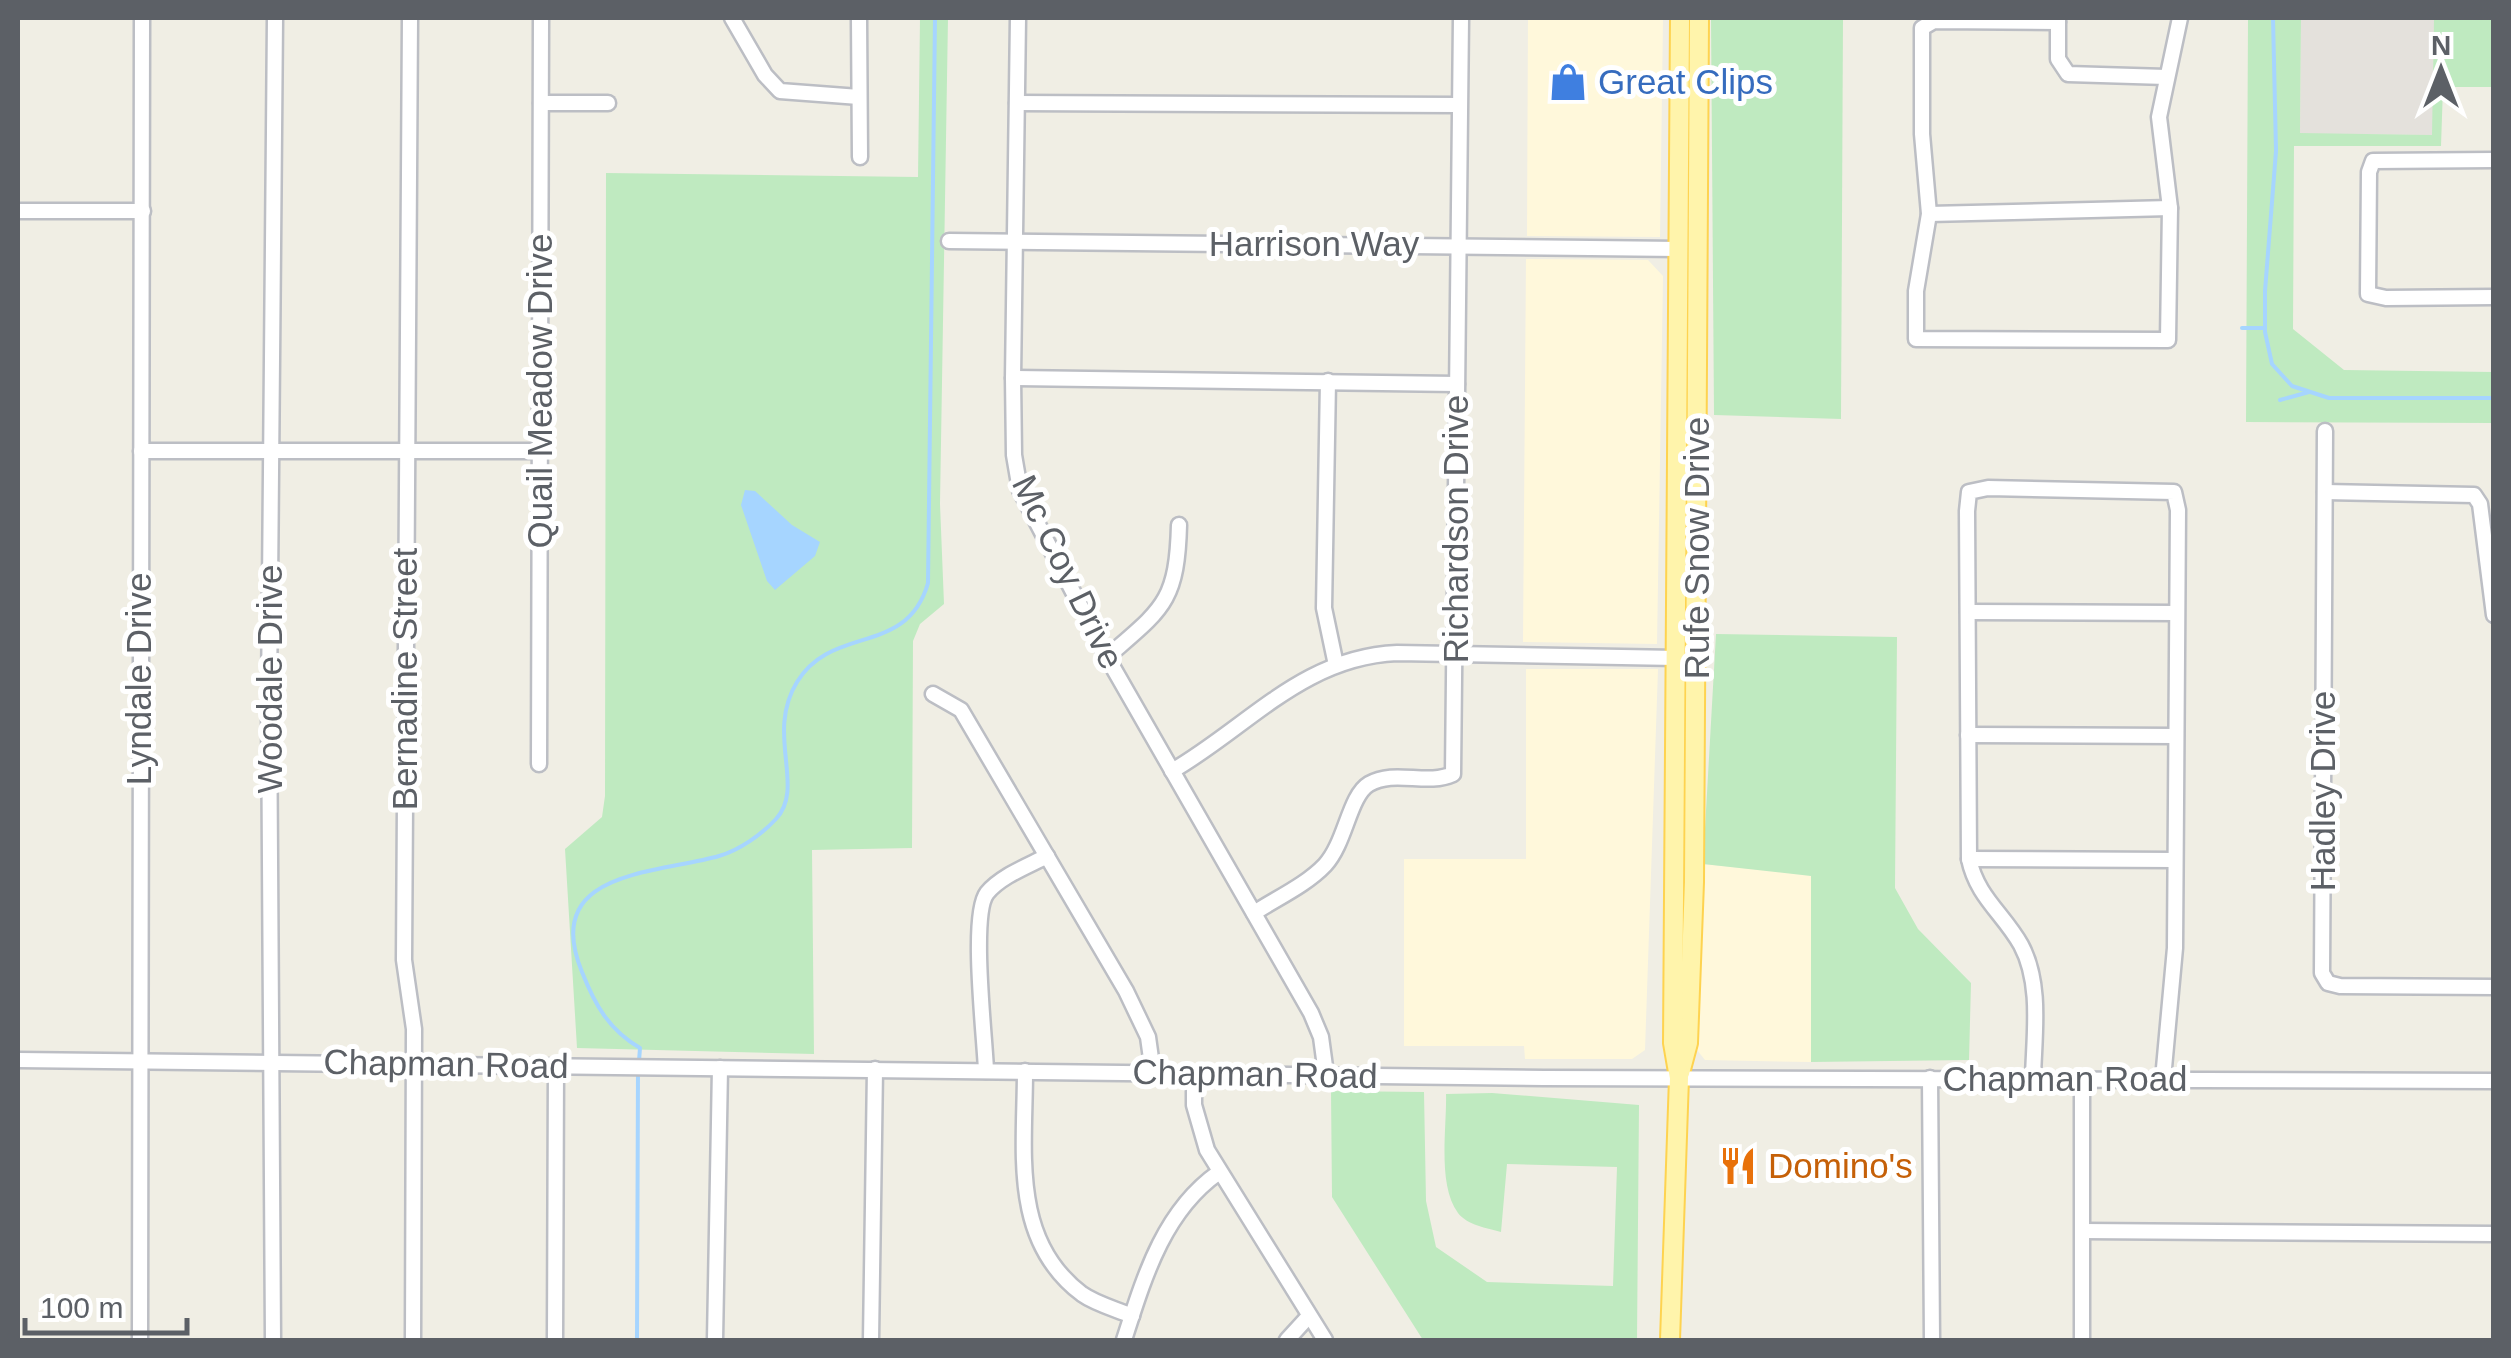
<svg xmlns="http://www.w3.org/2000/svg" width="2511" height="1358" font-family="Helvetica,sans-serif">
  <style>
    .commercial { fill: #fff8db }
    .industrial { fill: #e4e1dc }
    .green { fill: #bfeac0 }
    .water { fill: #a6d5ff }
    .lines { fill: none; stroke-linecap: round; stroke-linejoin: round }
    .stream { stroke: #a6d5ff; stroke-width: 4 }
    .minor-casing { stroke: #bcbec4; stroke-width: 19 }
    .major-casing { stroke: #fed350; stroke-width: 22 }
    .minor { stroke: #fff; stroke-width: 14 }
    .major { stroke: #fff4ab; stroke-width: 18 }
    .labels { text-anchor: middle; stroke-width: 10; stroke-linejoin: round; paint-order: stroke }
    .shop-label { font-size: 35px; fill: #366cbe; stroke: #fff; text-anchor: start }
    .street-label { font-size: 35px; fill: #5c6066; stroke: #fff }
    .food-label { font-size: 35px; fill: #c56008; stroke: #fff; text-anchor: start }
  </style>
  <rect width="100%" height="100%" fill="#f0eee4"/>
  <g class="commercial">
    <path d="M1528,18h135l-3,219 -133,-1z"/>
    <path d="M1526,259l122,1 15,16 -6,368 -134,-2z"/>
    <path d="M1526,669h132l-13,381 -13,9h-107l-1,-13h-120v-187h122z"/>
    <path d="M1703,864l108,11v187l-106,-2 -8,-10z"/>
  </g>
  <path class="industrial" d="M2301,18h133l-1,117 -133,-1z"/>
  <g class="green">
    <path d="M920,18h28l-8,486 4,100 -24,20 -7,17 -1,207 -100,2 2,204 -237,-6 -12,-199 37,-32 3,-21 1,-623 312,4z"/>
    <path d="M1711,18h132l-2,401 -127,-4z"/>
    <path d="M2248,18h53l-1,115 132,2 2,-117h59v69h-50l-2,59h-147l-1,183 51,41 149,2v51l-247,-1z"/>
    <path d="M1716,634l181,3 -2,251 23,41 53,54 -2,77 -158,2v-186l-108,-12z"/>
    <path d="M1331,1091l93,1 2,109 10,46 51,35 126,4 4,-119 -110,-3 -6,68c-14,-4 -34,-7 -43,-19 -21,-28 -11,-86 -12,-119l46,-1 147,12 -2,235h-214l-91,-143z"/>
  </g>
  <path class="water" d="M745,490l10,1 37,34 28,17 -5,14 -40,34 -8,-9 -26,-76z"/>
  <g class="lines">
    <g class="stream">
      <path d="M2273,18l3,133 -11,140v41l7,32 20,22 37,12h165"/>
      <path d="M2242,328h23"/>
      <path d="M2280,400l29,-8"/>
      <path d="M639,1061l1,-13c-31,-18 -45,-43 -58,-76 -42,-102 74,-98 137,-116 21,-6 43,-22 57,-37 30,-32 -11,-85 21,-137 35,-58 110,-25 131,-99l7,-565"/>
      <path d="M637,1340l1,-270"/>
    </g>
    <g class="minor-casing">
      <g id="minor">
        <path d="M410,18l-6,942 10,69 -1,311"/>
        <path d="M732,18l33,57 15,16 79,6"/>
        <path d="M859,18l1,139"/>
        <path d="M1018,18l-5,360 1,77 6,35 87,167 204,356 10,24 5,37"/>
        <path d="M2058,18v41l10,15 98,3"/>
        <path d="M2058,22l-124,-1 -12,7v106l7,80 -13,77v48l252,1 2,-132 -11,-91 21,-99"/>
        <path d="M541,103h67"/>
        <path d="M1017,103l442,2"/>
        <path d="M2494,160l-121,1 -4,11 -1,122 18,4 108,-1"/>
        <path d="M18,211h125"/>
        <path d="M1929,214l241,-6"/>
        <path d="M949,241l730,8"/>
        <path d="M1013,378l444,6"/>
        <path d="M1328,381l-4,227 12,57"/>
        <path d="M2325,431l-3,542 6,10 12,3 154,1"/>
        <path d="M141,451h399"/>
        <path d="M2325,492l149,3 6,9 14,111"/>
        <path d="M1968,612l208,1"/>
        <path d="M1107,657c55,-48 70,-54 72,-132"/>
        <path d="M933,694l28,16 165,281 22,46 5,36"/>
        <path d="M1968,735l208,1"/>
        <path d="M539,764l2,-746"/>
        <path d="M1172,771c76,-44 131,-114 225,-118l280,5"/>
        <path d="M1969,859l206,1"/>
        <path d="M1254,913c23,-15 52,-28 71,-48 21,-23 24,-69 44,-81 26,-15 57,2 84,-10l8,-756"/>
        <path d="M18,1060l1526,18 950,3"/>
        <path d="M986,1071c-1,-33 -16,-156 1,-178 14,-17 41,-27 60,-37"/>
        <path d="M1025,1071c0,80 -15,169 57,223 14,10 34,15 50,22"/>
        <path d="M1194,1074v31l13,45 118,190"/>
        <path d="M1930,1078l2,262"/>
        <path d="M2033,1078c1,-43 9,-94 -12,-133 -18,-32 -44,-48 -52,-86l-2,-348 2,-19 19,-4 186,4 4,18 -3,438 -12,131"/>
        <path d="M2083,1231l411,3"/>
        <path d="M140,1340l2,-1322"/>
        <path d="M273,1340l-4,-640 6,-682"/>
        <path d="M555,1340l1,-275"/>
        <path d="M715,1340l5,-272"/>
        <path d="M871,1340l4,-271"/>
        <path d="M1124,1340c20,-62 39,-128 94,-167"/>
        <path d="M1287,1340l22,-24"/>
        <path d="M2082,1340v-262"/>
      </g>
    </g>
    <g class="major-casing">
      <g id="major">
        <path d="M1680,1073l8,-30 6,-161 5,-864"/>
        <path d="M1670,1340l9,-262 -6,-35 7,-1025"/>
      </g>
    </g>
    <use href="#minor" class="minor"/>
    <use href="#major" class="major"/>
  </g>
  <defs>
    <g id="shop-bare" transform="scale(3)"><path d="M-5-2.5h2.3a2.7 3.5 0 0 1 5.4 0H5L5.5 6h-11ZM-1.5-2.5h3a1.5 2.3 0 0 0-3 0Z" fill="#3f7fe0" stroke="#fff" stroke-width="2.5" paint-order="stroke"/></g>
    <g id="restaurant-bare" transform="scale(3)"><path d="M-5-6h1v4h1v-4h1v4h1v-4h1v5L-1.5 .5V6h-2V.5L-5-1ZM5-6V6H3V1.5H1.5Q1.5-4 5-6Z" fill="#e8710a" stroke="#fff" stroke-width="2.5" paint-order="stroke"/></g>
  </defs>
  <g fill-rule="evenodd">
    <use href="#shop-bare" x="1568" y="82"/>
    <use href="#restaurant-bare" x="1738" y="1166"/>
  </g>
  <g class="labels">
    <g class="shop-label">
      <text x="1598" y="94">Great Clips</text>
    </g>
    <g class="street-label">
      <text x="1314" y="256">Harrison Way</text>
      <text transform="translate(540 391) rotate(-90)" y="12">Quail Meadow Drive</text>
      <text transform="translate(1456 529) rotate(-90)" y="12">Richardson Drive</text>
      <text transform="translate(1697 548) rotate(-90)" y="12">Rufe Snow Drive</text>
      <text transform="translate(1068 572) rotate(64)" y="12">Mc Coy Drive</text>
      <text transform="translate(139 679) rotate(-90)" y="12">Lyndale Drive</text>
      <text transform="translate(270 679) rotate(-90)" y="12">Woodale Drive</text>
      <text transform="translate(405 679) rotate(-90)" y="12">Bernadine Street</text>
      <text transform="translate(2323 791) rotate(-90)" y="12">Hadley Drive</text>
      <text transform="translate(446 1064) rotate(1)" y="12">Chapman Road</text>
      <text transform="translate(1255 1074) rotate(1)" y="12">Chapman Road</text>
      <text x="2065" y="1091">Chapman Road</text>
    </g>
    <g class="food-label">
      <text x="1768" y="1178">Domino's</text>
    </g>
  </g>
  <rect width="2511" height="1358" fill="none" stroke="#5c6066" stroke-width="40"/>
  <g transform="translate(2441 70)" stroke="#ffffff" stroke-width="8" paint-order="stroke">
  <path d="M0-8L18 38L0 25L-18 38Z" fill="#5c6066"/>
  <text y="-15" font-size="28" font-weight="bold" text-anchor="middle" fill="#5c6066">N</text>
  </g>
  <path d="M25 1318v15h162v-15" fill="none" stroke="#5c6066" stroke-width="5"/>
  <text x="40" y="1318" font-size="30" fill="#5c6066" stroke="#ffffff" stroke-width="8" paint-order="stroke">100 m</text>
</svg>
